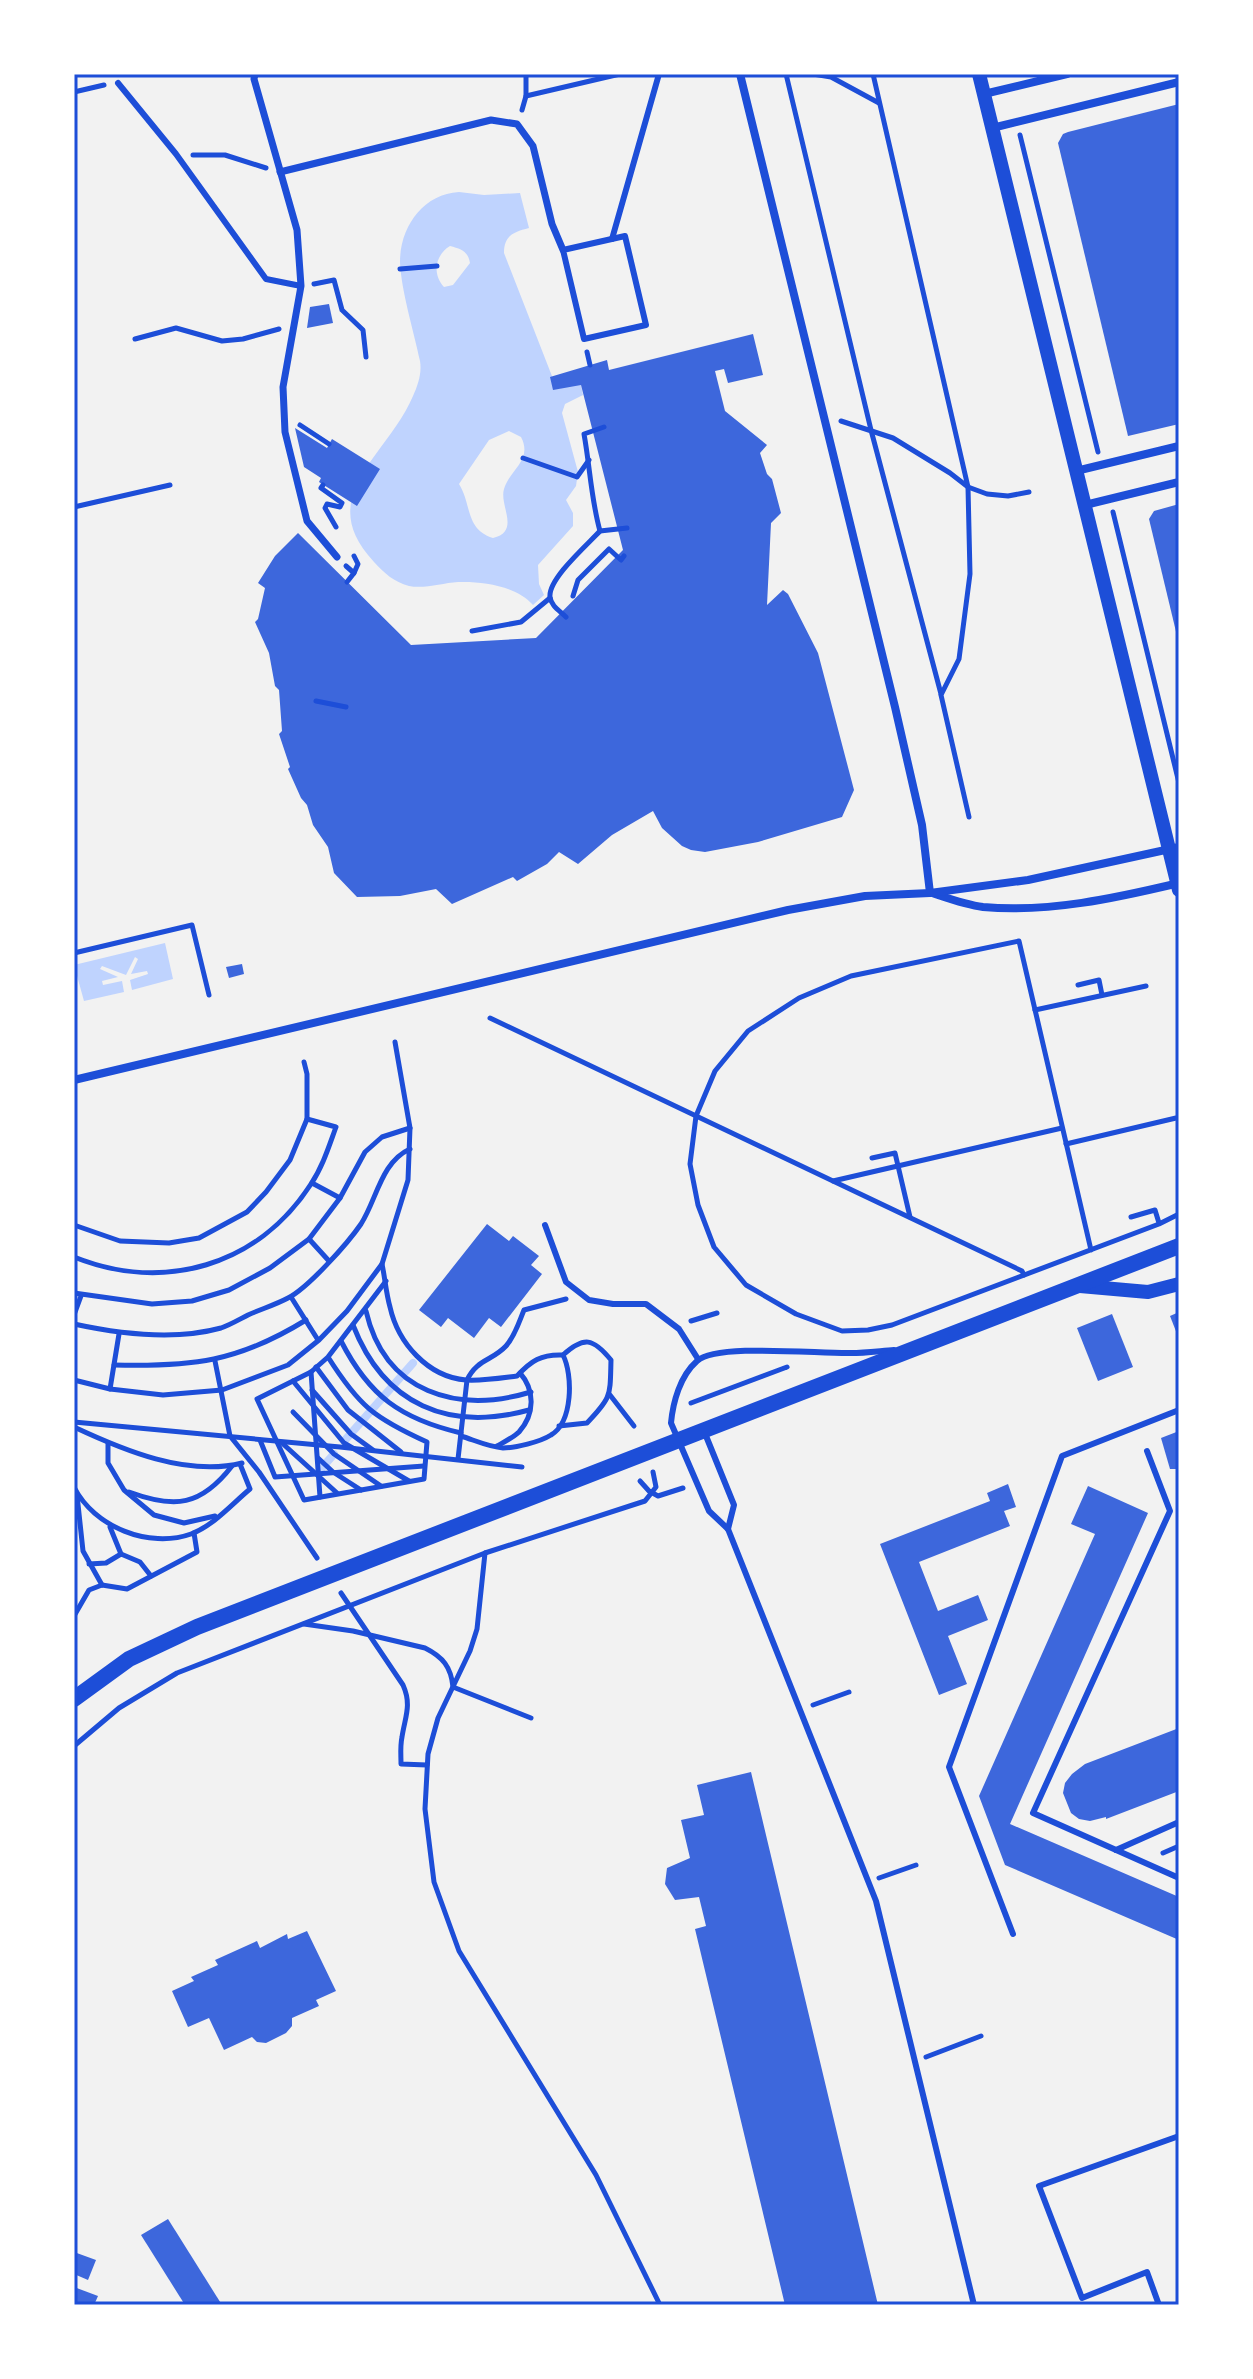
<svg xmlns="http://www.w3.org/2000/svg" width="1253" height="2379" font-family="'DejaVu Sans',sans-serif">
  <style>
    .water { fill: #bfd3fe; fill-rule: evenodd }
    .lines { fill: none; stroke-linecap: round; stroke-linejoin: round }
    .stream { stroke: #bfd3fe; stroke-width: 8 }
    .building { fill: #3d67dc }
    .path { stroke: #1d4ed8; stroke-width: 5 }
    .service { stroke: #1d4ed8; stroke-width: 6 }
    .pedestrian { stroke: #1d4ed8; stroke-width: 7 }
    .minor { stroke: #1d4ed8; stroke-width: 8 }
    .tertiary { stroke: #1d4ed8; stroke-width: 14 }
    .secondary { stroke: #1d4ed8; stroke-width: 16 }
    .neatline { fill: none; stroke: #1d4ed8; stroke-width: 3 }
  </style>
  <rect width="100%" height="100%" fill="#f2f2f2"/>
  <g class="water">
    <path d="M459,192l25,3 36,-2 9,35c-15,4 -25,7 -25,25l53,136 20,-5 4,1 2,10 -18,9 -3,9 16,59 -2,14 -10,14 7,13v13l-35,39 1,19 5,11 -11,10c-16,-19 -51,-24 -75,-23 -16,1 -33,7 -49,4 -15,-4 -25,-13 -35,-24 -62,-66 14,-106 39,-166 5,-11 9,-23 7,-35 -6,-29 -19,-71 -20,-99 0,-35 23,-68 59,-70zM450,246c11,3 18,5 20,17l-17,22 -9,2c-12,-13 -9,-32 6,-41zM509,431l12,6c12,23 -11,32 -17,52 -5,17 17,42 -11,49 -28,-9 -21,-33 -34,-54l30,-44z"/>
    <path d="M165,943l8,36 -41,11 -2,-10 18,-6 -1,-3 -16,3 7,-15 -3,-2 -9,18 -24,-9 -2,3 18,8 -16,4 1,4 19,-4 2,11 -40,9 -10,-36z"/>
  </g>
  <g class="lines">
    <g class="stream">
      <path d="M346,1439l67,-76"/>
      <path d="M320,1470l14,-16"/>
    </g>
  </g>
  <g class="building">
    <path d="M1179,104v320l-51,12 -70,-293 5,-9 5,-2z"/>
    <path d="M329,304l4,19 -26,5 3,-21z"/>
    <path d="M753,334l10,41 -35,8 -4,-14 -9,2 10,40 42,34 -7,8 7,21 5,5 9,34 -10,10 -4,82 16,-15 5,4 30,59 36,137 -12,27 -84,25 -53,10 -14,-2 -9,-4 -20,-18 -9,-17 -41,24 -34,29 -19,-12 -12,12 -30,17 -4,-4 -61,27 -16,-15 -36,7 -43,1 -23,-24 -6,-26 -15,-22 -6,-20 -6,-7 -13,-29 2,-2 -11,-33 3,-3 -3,-41 -4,-4 -6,-33 -14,-31 3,-3 7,-31 -7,-5 17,-27 23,-23 113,112 125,-7 87,-88 -42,-165 -28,5 -3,-13 57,-17 2,10z"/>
    <path d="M295,428l32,20 5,-9 48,30 -23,37 -38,-24 2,-4 -17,-11z"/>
    <path d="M1179,504v136h-1l-29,-121 5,-8z"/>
    <path d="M242,964l2,10 -15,4 -3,-11z"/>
    <path d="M487,1224l22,17 4,-5 26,20 -8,9 11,9 -41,53 -12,-9 -15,20 -26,-20 -7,9 -22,-17z"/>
    <path d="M1179,1312v27l-9,-23z"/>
    <path d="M1112,1314l21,53 -35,14 -21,-53z"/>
    <path d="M1179,1431v38h-9l-9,-31z"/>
    <path d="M1008,1484l8,23 -12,4 6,15 -91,36 19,49 40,-16 10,25 -40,16 19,48 -28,11 -59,-151 110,-43 -3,-8z"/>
    <path d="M1088,1486l60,27 -138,311 169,73v43l-174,-75 -26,-69 116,-262 -24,-10z"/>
    <path d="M1179,1728v63l-73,28v-2l-16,4 -11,-2 -8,-6 -8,-20 2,-10 7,-9 13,-10z"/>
    <path d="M751,1772l127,533h-93l-90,-376 11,-3 -7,-29 -24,3 -10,-16 2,-16 23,-10 -9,-38 23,-5 -7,-30z"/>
    <path d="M307,1931l29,60 -20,9 3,6 -27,12v8l-6,7 -20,10 -9,-1 -5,-5 -28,13 -15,-32 -21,9 -16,-36 22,-10 -3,-4 27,-12 -3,-5 42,-19 3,7 27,-14 1,5z"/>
    <path d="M168,2219l54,86h-37l-44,-70z"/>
    <path d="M74,2252l22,8 -8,20 -14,-6z"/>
    <path d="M74,2287l24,9 -4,9h-20z"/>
  </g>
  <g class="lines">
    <g class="path">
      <path d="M526,74v22"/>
      <path d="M786,74l85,356 70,264"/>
      <path d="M813,74l18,3 48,26"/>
      <path d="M873,74l95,413 2,87 -11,85 -18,36 28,122"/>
      <path d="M74,92l30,-7"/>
      <path d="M522,110l4,-14 94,-22"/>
      <path d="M1020,135l78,317"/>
      <path d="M193,155h32l41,13"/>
      <path d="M400,269l37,-3"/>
      <path d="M314,284l20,-4 8,30 21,20 3,27"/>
      <path d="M135,339l41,-11 46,13 21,-2 36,-10"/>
      <path d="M587,352l3,13"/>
      <path d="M841,421l52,17 57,35 18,14 19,7 21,2 21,-4"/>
      <path d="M300,425l29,19"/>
      <path d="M523,458l54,19 12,-17"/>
      <path d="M323,485l-2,3 21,15 -2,4 -13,-3 -2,4 11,19"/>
      <path d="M74,507l96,-22"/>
      <path d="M1113,512l66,271"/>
      <path d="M600,531l27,-3"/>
      <path d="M354,556l4,8 -4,9"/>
      <path d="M346,566l8,7 -7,9"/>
      <path d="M573,596l5,-16 31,-31 12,11 3,-4"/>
      <path d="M566,617c-6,-6 -15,-11 -16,-20 -2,-18 37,-52 50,-66 -9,-32 -10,-64 -16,-97l20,-7"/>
      <path d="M472,631l49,-9 29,-24"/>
      <path d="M316,701l30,6"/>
      <path d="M74,953l118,-28 17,70"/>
      <path d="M1078,985l21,-5 3,15"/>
      <path d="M1035,1010l111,-24"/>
      <path d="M490,1018l532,253 2,4"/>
      <path d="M1066,1144l110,-26"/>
      <path d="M872,1158l23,-5 15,64"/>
      <path d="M833,1181l229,-53"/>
      <path d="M312,1183l28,15"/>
      <path d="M1131,1217l24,-7 4,13"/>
      <path d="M74,1225l46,16 49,2 30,-5 48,-26 19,-20 24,-32 17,-41v-45l-3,-12"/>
      <path d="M309,1239l20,22"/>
      <path d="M1091,1250l-72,-309 -168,35 -52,22 -51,33 -33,40 -19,45 -6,48 8,41 16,42 32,38 50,29 46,17 26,-1 24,-5 267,-101 20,-10"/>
      <path d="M74,1257c90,36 184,9 237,-73 12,-18 18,-38 25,-57l-29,-8"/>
      <path d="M382,1264c3,14 4,29 8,43 8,36 38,70 76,73 17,1 35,-2 51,-4 14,-15 24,-22 46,-21 10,20 10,67 -12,80 -11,7 -36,13 -48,13 -14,-1 -29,-8 -42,-12"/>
      <path d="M74,1293l78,11 40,-3 37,-11 41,-22 39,-29 31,-41 25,-46 17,-15 28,-9"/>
      <path d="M291,1297l27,43"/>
      <path d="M366,1311c19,82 91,103 165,81"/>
      <path d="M74,1315l7,-19"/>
      <path d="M691,1321l26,-8"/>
      <path d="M74,1324c46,10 100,17 147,4 9,-3 19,-9 27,-13 13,-6 27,-10 40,-17 20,-10 60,-55 73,-74 16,-25 20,-62 49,-75"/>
      <path d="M353,1325c31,80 96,107 176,85"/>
      <path d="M341,1341c28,55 60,78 120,92"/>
      <path d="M328,1357l-17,15 -54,27 47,101 120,-21 3,-37c-53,-24 -68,-36 -99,-85l58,-76"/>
      <path d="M215,1361l15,75 29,36 58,86"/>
      <path d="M114,1365c78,2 124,-3 192,-45"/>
      <path d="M316,1367l32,43 53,42"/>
      <path d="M311,1372l9,125"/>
      <path d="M74,1380l36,9 53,6 59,-5 66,-25 31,-25 28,-29 35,-47 26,-84 2,-52 -15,-86"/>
      <path d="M293,1381l51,62 65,38"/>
      <path d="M110,1389l9,-55"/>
      <path d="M312,1390l39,44 22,16"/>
      <path d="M610,1395l24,31"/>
      <path d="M691,1403l96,-36"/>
      <path d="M293,1412l41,42 47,32"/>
      <path d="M74,1422l266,25 182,20"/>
      <path d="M559,1426l28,-3c25,-26 23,-27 24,-63 -18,-22 -27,-24 -48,-5"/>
      <path d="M74,1427c49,23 113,50 168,36"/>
      <path d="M260,1440l15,37 149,-11"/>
      <path d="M108,1443v20l16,27 30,25 30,8 31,-7"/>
      <path d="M282,1443l55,50"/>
      <path d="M497,1446c7,-4 17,-9 22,-14 16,-18 16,-42 1,-59"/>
      <path d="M318,1458l15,14 28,18"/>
      <path d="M458,1459l9,-79c10,-21 25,-19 39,-34 9,-10 13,-24 18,-36l42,-11"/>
      <path d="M640,1481l9,10 9,5 25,-8"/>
      <path d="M74,1487c20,40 75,62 117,47 22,-8 42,-31 59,-45l-10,-25"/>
      <path d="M129,1492c46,17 72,14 103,-26"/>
      <path d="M77,1495l6,56 19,34"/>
      <path d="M110,1527l11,27"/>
      <path d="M485,1553l-8,76 -7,22 -32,67 -10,36 -3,55 9,73 25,69 137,224 64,130"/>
      <path d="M89,1564l17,-1 15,-9 19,8 11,14"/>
      <path d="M341,1593l62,92c9,20 2,32 -1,52 -2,9 -1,18 -1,27l26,1"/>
      <path d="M74,1616l15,-26 13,-5 25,4 70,-37 -3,-19"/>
      <path d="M304,1624l49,7 72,17c18,9 26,19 28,39l78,31"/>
      <path d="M813,1705l36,-13"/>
      <path d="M74,1746l45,-38 58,-35 308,-120 160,-52 11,-14 -3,-15"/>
      <path d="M1163,1853l16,-7"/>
      <path d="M879,1878l37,-13"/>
      <path d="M926,2057l55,-21"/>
    </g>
    <g class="service">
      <path d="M118,83l58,71 90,125 35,7"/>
      <path d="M625,236l21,89 -62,14 -21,-89z"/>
      <path d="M612,239l47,-165"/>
      <path d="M545,1225l21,57 23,18 24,4h33l33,25 19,30"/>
      <path d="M894,1350c-14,1 -29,3 -43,3 -32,1 -134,-10 -154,8 -17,15 -24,41 -26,62l38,88 19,18 148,372 98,404"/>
      <path d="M704,1431l30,74 -6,24"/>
      <path d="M1147,1451l23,60 -137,302 146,65"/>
      <path d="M1116,1850l63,-28"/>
      <path d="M1013,1934l-64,-167 113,-311 117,-46"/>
      <path d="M1159,2305l-12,-33 -65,26 -43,-112 140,-50"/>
    </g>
    <g class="pedestrian">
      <path d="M255,74l-1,5 43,151 4,56 -18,101 2,45 22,89 30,36"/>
      <path d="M280,172l211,-52 26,4 16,22 19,78 11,26"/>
    </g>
    <g class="minor">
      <path d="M740,74l155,633 27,118 8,68"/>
      <path d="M984,94l83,-20"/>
      <path d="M992,128l187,-46"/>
      <path d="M1076,471l103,-25"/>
      <path d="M1085,505l94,-23"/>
      <path d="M935,894c15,5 32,11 48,13 65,6 133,-9 196,-24"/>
      <path d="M74,1080l714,-170 77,-14 65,-3 98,-13 151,-33"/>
    </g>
    <g class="tertiary">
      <path d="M979,74l200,816"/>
      <path d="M1080,1286l68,6 31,-8"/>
    </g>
    <path class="secondary" d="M74,1699l55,-40 68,-32 982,-381"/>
  </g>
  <rect width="1253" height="2379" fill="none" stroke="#ffffff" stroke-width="152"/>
  <rect x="76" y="76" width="1101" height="2227" class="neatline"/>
</svg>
